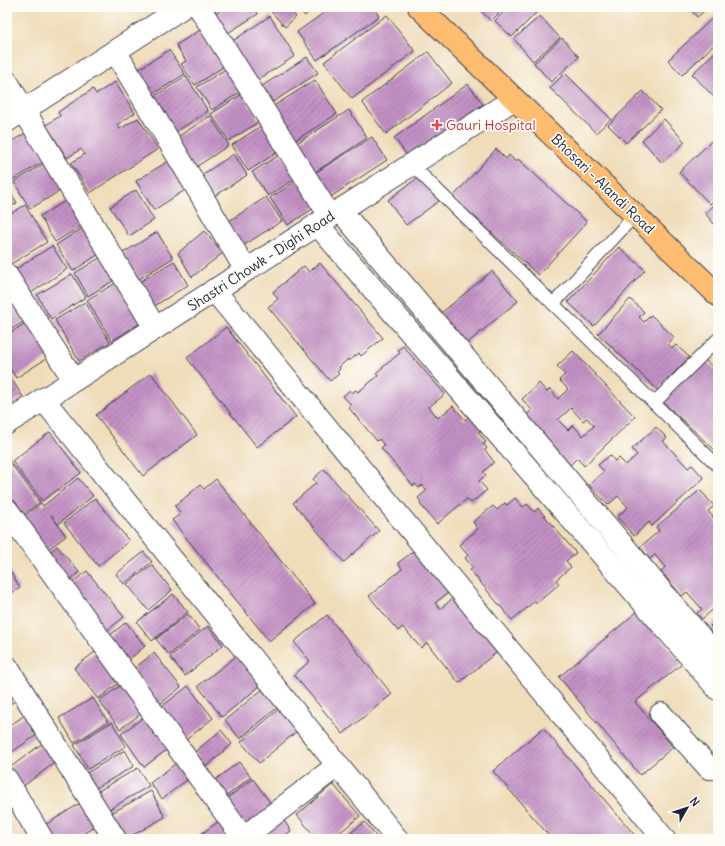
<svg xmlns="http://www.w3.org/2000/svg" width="725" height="846" font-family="Delius,sans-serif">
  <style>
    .building { fill: url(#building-hatch); fill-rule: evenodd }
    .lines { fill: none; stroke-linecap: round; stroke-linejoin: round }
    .service-casing { stroke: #413e4e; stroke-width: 14 }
    .minor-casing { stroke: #413e4e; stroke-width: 24 }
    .tertiary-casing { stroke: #413e4e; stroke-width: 24 }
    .primary-casing { stroke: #413e4e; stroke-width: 24 }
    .service { stroke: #fff; stroke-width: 12 }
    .minor { stroke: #fff; stroke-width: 22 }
    .tertiary { stroke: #fff; stroke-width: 22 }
    .primary { stroke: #fdbc70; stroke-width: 22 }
    .health-dot { fill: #e0444e; stroke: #fdfcf7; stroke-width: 1.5 }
    .labels { text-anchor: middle; stroke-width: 3.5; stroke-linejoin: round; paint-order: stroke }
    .health-label { font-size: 14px; fill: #be3a42; stroke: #fdfcf7; text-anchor: start }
    .street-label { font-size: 14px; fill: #22223b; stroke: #fdfcf7 }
  </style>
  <defs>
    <pattern id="building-hatch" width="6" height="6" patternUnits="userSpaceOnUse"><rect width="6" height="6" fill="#c391c4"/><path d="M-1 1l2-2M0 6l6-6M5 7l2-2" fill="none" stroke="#9e76a0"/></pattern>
  </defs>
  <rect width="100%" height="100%" fill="#fdfcf7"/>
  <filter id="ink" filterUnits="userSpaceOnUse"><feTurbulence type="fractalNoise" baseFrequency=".025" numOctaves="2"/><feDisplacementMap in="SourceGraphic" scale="8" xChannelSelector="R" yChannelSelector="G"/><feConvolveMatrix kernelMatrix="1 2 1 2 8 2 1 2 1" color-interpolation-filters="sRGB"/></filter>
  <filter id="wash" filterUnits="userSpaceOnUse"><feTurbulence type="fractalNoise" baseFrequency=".012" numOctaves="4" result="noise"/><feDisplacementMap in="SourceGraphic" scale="16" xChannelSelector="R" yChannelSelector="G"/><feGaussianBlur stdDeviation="0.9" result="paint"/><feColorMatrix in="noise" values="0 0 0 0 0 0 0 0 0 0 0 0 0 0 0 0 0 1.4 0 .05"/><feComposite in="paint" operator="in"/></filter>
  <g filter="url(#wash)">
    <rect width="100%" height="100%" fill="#efdcb9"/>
    <g id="blocks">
      <g class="building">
        <path d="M226,7h27l5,7 -35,22 -13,-19z"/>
        <path d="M267,7h21l8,10 -11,10z"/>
        <path d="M296,7h19l-10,9z"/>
        <path d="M332,7h41l6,9 -62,44 -20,-28z"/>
        <path d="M477,7h28l-14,14z"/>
        <path d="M508,7h34l-30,30 -17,-16z"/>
        <path d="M688,7h21l-12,10z"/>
        <path d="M718,13v28l-36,34 -14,-15z"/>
        <path d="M387,15l28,36 -63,48 -28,-37z"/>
        <path d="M270,16l25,40 -39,25 -25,-39z"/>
        <path d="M540,16l20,22 -27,23 -19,-22z"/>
        <path d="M205,27l24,36 -34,22 -14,-21 5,-3 -10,-16z"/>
        <path d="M562,38l17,19 -28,25 -17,-19z"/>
        <path d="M718,49v49l-2,1 -24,-25z"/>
        <path d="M169,50l16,24 -35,22 -16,-24z"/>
        <path d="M428,52l24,31 -66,51 -24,-32z"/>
        <path d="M307,57l11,16 -45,29 -11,-16z"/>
        <path d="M232,65l15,23 -35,22 -15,-23z"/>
        <path d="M565,73l46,46 -15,14 -46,-45z"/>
        <path d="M186,76l22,35 -37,24 -22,-35z"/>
        <path d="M315,80l22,34 -46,29 -22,-34z"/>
        <path d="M115,82l20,31 -18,12 3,4 18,-11 20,31 -68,44 -19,-30 14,-9 -4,-5 -14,9 -21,-33 14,-9 -2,-4 35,-23 3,5z"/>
        <path d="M468,84l15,20 -74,54 -15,-20z"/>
        <path d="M643,91l18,19 -35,33 -18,-18z"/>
        <path d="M242,94l18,27 -31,20 -18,-27z"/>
        <path d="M349,110l18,28 -58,38 -12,-33z"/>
        <path d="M210,116l19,29 -36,24 -20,-29z"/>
        <path d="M664,119l21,23 -23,21 -20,-23z"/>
        <path d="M264,124l17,26 -33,21 -16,-26z"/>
        <path d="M29,131l17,29 -33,20 -6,-9v-27z"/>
        <path d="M718,135v62l-8,7 -31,-32z"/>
        <path d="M372,137l15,23 -63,41 -15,-24z"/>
        <path d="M496,149l10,10 3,-4 7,7 2,-3 69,63 -49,53 -85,-78z"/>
        <path d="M234,154l13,21 -37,24 -13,-21z"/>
        <path d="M281,154l16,24 -29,18 -16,-24z"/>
        <path d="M175,157l18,28 -39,25 -18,-29z"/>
        <path d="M50,160l16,27 -36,22 -16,-27z"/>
        <path d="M420,176l19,25 -33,24 -18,-25z"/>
        <path d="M303,177l17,27 -32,21 -18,-27z"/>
        <path d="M7,186l10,17 -10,6z"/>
        <path d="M136,190l18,30 -25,16 -19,-29z"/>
        <path d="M77,194l16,25 -38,23 -15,-26z"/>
        <path d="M266,197l16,24 -41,26 -15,-24z"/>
        <path d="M718,202v27l-13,-16z"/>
        <path d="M25,205l22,37 -36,22 -4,-7v-41z"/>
        <path d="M95,220l16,26 -38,25 -17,-26z"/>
        <path d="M204,231l19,22 -31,24 -14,-24z"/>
        <path d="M157,232l16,26 -34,21 -16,-26z"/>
        <path d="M52,246l15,23 -36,24 -15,-24z"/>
        <path d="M619,247l26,23 -51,56 -26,-24z"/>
        <path d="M113,250l13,23 -38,23 -13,-23z"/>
        <path d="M174,261l14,24 -37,23 -15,-24z"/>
        <path d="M320,263l63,75 -22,18 -2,-3 -10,8 -1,-2 -9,8 1,2 -3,3 2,2 -9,7 -62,-74 10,-8 -5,-7 31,-26 5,6z"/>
        <path d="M492,271l26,30 -59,49 -25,-31z"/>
        <path d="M72,274l14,23 -35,22 -14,-24z"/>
        <path d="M124,278l24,40 -36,23 -25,-41z"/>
        <path d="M7,291l21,28 -21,13z"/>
        <path d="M630,299l14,13 -5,5 5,5 7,-7 23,22 -6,7 4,4 4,-3 13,12 -31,33 -60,-56z"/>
        <path d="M85,302l25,40 -31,19 -24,-41z"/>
        <path d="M30,320l22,35 -36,23 -9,-14v-29z"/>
        <path d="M226,327l70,90 -39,30 -70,-89z"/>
        <path d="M403,346l42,48 -16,13 9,11 15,-12 12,14 9,-8 12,14 -8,6 8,10 -3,2 4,4 -2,2 9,12 -11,10 3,3 -7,6 8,9 -16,13 -4,-4 -30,25 -17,-20 1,-2 -3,-4 9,-8 -5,-5 -3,3 -4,-4 -2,2 -32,-38 3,-3 -5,-6 -2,2 -29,-34 3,-2 -8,-9 7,-6 2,3 4,-3 2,2 20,-16 -2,-3 24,-20 -2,-3z"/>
        <path d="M573,351l62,66 -51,49 -7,-8 -12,12 -45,-49 12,-11 -10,-11 17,-16 8,9 3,-3 8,10 10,-10 -9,-9 6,-5 -8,-9zM571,408l12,13 4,-3 7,8 -11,10 -10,-11 -5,5 -10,-10z"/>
        <path d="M703,358l15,14v81l-56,-52z"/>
        <path d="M7,372l16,25 -16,10z"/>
        <path d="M151,373l46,62 -54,41 -47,-61z"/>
        <path d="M656,427l11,11 -4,3 25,27 4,-3 12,13 -52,48 -3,-4 -15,14 -17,-19 11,-10 -10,-11 -10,9 -19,-20 15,-14 -6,-6 12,-10 5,6 4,-3 7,7 11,-10 -5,-6z"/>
        <path d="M50,432l31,41 -39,28 -30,-40z"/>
        <path d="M7,458l33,44 -19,14 -14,-17z"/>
        <path d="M324,469l55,62 -35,31 -51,-59 23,-20 -3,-4z"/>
        <path d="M78,478l15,18 -35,28 -7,-9 15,21 -24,18 -24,-33 23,-18 2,3z"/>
        <path d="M216,479l99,125 -46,37 -97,-121 9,-6 -6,-8 25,-21 4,4z"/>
        <path d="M700,490l14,16 -6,5 10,12v82l-16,14 -5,-6 5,-4 -15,-17 -5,4 -21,-24 4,-5 -10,-12 -5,4 -10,-12 19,-16 -3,-4z"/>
        <path d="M95,498l34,43 -31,25 -34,-43z"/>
        <path d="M515,498l8,9 4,-3 7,8 4,-4 38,45 -10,8 5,6 -15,13 3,4 -22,19 -2,-2 -23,19 -42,-50 3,-2 -8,-10 3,-3 -9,-10 19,-16 -5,-7 20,-16 4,4 8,-7 2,2z"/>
        <path d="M57,546l22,26 -15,13 -22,-27z"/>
        <path d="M415,550l34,42 -14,11 5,6 17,-14 46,52 -44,36 -32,-40 -6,5 -18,-21 -5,4 -29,-35 33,-27 -4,-6z"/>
        <path d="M144,552l8,10 -28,22 -8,-10z"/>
        <path d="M152,565l20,25 -24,20 -21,-26z"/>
        <path d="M7,566l13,22 -13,8z"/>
        <path d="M87,571l37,46 -20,16 -37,-46z"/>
        <path d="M173,594l15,18 -36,29 -15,-19z"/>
        <path d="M638,611l44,53 -47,38 38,45 -33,28 -81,-98z"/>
        <path d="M188,614l12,16 -31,25 -13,-16z"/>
        <path d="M327,615l65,79 -49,40 -49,-59 16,-14 -16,-19z"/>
        <path d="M718,619v16l-8,-9z"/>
        <path d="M126,622l19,24 -19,16 -19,-24z"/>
        <path d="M208,626l15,19 -38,31 -15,-19z"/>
        <path d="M100,648l24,31 -26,20 -24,-31z"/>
        <path d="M154,653l27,34 -22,18 -27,-35z"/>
        <path d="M236,656l24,30 -38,31 -24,-31z"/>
        <path d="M7,679l14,18 -14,9z"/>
        <path d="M125,682l21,28 -26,19 -21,-28z"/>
        <path d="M188,686l25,32 -27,22 -26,-32z"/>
        <path d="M263,689l15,18 -38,32 -15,-19z"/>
        <path d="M93,698l15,24 -34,21 -15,-25z"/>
        <path d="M279,709l18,22 -38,32 -18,-21z"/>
        <path d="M30,712l13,19 -36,24v-28z"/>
        <path d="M149,713l24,32 -29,22 -23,-33z"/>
        <path d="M112,722l14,24 -38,23 -14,-24z"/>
        <path d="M543,728l95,111h-86l-59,-68z"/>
        <path d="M221,730l11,14 -25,22 -12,-14z"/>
        <path d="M47,740l14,18 -39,29 -14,-18z"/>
        <path d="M125,750l9,16 -38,22 -9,-15z"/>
        <path d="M179,761l12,16 -29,22 -12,-16z"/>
        <path d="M239,762l12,15 -28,22 -12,-16z"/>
        <path d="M138,768l11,18 -41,24 -11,-18z"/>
        <path d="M253,779l21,29 -30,22 -21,-29z"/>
        <path d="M333,784l27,32 -28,23h-15l-20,-24z"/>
        <path d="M151,791l14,26 -39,22 -18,-24z"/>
        <path d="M82,802l15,23 -22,14h-25l-8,-12z"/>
        <path d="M280,815l11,16 -11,8h-30z"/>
        <path d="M222,819l10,14 -9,6h-29z"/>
        <path d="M365,822l13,17h-35z"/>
      </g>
    </g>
  </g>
  <g filter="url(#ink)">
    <use href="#blocks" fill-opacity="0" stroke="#413e4e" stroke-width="1"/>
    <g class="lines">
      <g class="service-casing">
        <g id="service">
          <path d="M411,164l307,302"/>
          <path d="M553,304l82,-89"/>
          <path d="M654,403l64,-64"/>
        </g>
      </g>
      <g class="minor-casing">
        <g id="minor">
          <path d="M199,7l131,209"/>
          <path d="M115,51l131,219"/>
          <path d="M7,82l148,246"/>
          <path d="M7,121l176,-114"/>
          <path d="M340,210l378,448"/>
          <path d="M317,224l401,465"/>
          <path d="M7,276l67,104"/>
          <path d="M214,290l450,549"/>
          <path d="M43,399l354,440"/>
          <path d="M7,510l237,329"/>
          <path d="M7,667l108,172"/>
          <path d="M661,714l48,54h9"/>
          <path d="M7,780l35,59"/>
          <path d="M243,838l95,-73"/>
        </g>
      </g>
      <g class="tertiary-casing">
        <path id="tertiary" d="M7,423l507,-324"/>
      </g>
      <g class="primary-casing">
        <path id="primary" d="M419,7l299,288"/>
      </g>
      <use href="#service" class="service"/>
      <use href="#minor" class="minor"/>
      <use href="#tertiary" class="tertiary"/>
      <use href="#primary" class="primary"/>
    </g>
  </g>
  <path class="health-dot" d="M435 119h4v4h4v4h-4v4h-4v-4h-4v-4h4z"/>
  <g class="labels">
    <g class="health-label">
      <text x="446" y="130">Gauri Hospital</text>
    </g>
    <g class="street-label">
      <text transform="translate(603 184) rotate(44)" y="5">Bhosari - Alandi Road</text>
      <text transform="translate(261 261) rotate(-33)" y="5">Shastri Chowk - Dighi Road</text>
    </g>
  </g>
  <rect width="725" height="846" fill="none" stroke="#fdfcf7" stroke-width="24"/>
  <g transform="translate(687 808) rotate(51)" stroke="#fdfcf7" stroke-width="3" paint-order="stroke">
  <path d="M0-3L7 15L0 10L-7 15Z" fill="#22223b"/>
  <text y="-6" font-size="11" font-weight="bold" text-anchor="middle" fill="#22223b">N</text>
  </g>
</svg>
